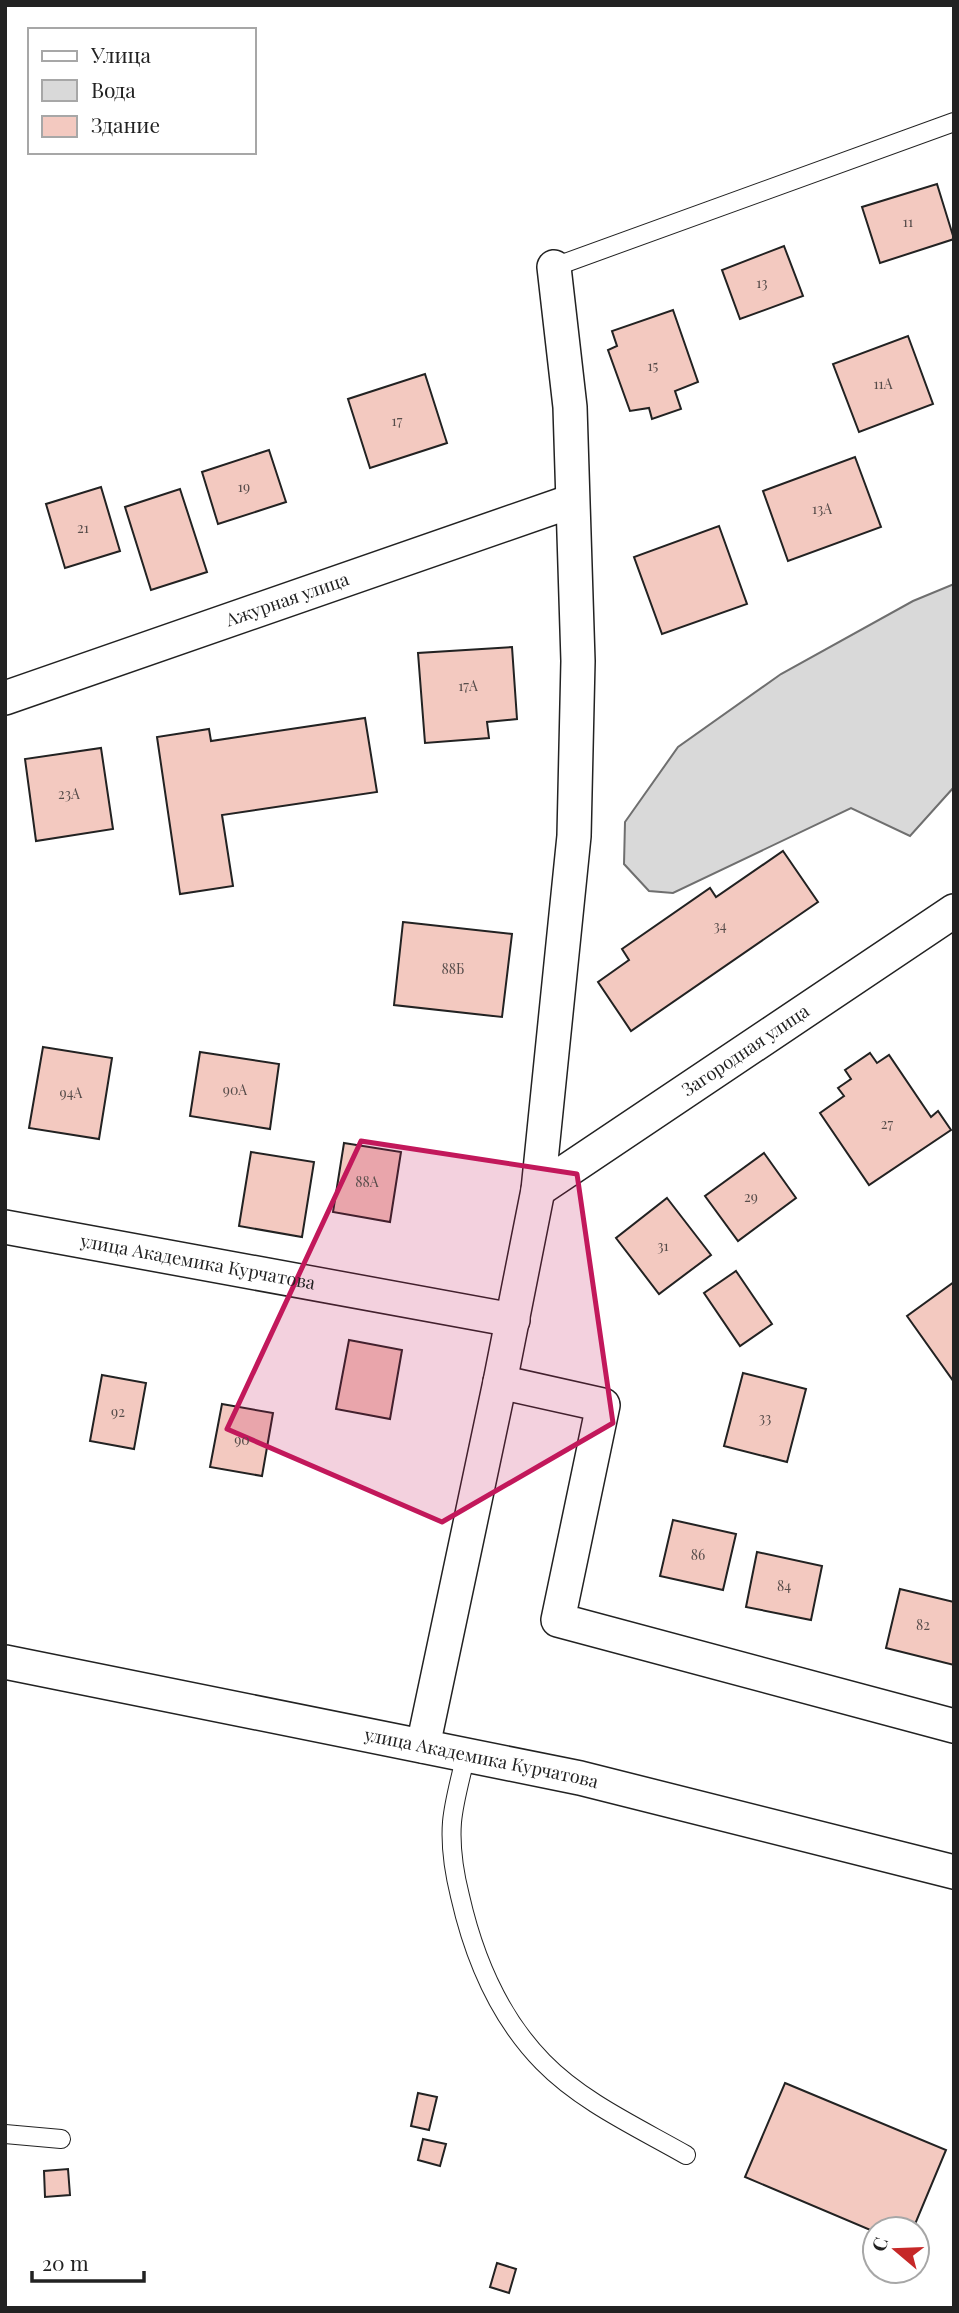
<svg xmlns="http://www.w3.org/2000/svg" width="959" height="2313" font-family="'Playfair Display',serif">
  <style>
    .water { fill: #d9d9d9; stroke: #6f6f6f; stroke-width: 2 }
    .building { fill: #f3c9c0; stroke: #222; stroke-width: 2 }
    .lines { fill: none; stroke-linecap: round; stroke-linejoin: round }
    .lane-casing { stroke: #222; stroke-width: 20 }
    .street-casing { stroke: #222; stroke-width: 36 }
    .lane { stroke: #fff; stroke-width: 18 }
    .street { stroke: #fff; stroke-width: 33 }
    .marked { fill: #c2185b; fill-opacity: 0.2; stroke: #c2185b; stroke-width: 5; stroke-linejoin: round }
    .labels { text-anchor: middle; stroke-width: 5; stroke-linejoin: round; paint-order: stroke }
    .number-label { font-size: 14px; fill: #564c4a }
    .street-label { font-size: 18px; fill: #222; stroke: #fff }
  </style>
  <rect width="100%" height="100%" fill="#fff"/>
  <path class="water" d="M954,584v203l-44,49 -59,-28 -178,85 -24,-2 -25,-27 1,-42 53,-75 103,-73 132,-73z"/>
  <g class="building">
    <path d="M937,184l17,55 -74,24 -18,-56z"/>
    <path d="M784,246l19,50 -63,23 -18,-49z"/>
    <path d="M673,310l25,72 -23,9 6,18 -29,10 -3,-11 -19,3 -22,-61 9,-4 -5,-15z"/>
    <path d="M908,336l25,68 -74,28 -26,-68z"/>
    <path d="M425,374l22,69 -77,25 -22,-69z"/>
    <path d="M269,450l17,52 -68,22 -16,-52z"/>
    <path d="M855,457l26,70 -93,34 -25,-70z"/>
    <path d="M101,487l19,64 -55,17 -19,-64z"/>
    <path d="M180,489l27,83 -56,18 -26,-83z"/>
    <path d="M719,526l28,78 -85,30 -28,-77z"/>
    <path d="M512,647l5,72 -30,3 2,16 -64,5 -7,-90z"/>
    <path d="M365,718l12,74 -155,23 11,71 -53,8 -23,-157 52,-8 2,12z"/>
    <path d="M101,748l12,81 -77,12 -11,-82z"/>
    <path d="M783,851l35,51 -187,129 -33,-49 31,-22 -7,-11 88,-61 6,9z"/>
    <path d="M403,922l109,12 -10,83 -108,-12z"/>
    <path d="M43,1047l69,11 -13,81 -70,-11z"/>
    <path d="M200,1052l79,12 -9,65 -80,-13z"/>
    <path d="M870,1053l7,10 12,-8 42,62 7,-6 13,19 -82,55 -49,-72 24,-17 -6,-8 13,-9 -6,-9z"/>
    <path d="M344,1143l57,9 -11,70 -57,-10z"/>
    <path d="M251,1152l63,10 -12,75 -63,-11z"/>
    <path d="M764,1153l32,45 -58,43 -33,-45z"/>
    <path d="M667,1198l44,57 -52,39 -43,-56z"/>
    <path d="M736,1271l36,53 -32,22 -36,-53z"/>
    <path d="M954,1282v100l-47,-66z"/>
    <path d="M349,1340l53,10 -12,69 -54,-10z"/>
    <path d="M743,1373l63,16 -19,73 -63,-16z"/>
    <path d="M102,1375l44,8 -12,66 -44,-8z"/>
    <path d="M222,1404l51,9 -11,63 -52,-9z"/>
    <path d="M673,1520l63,14 -13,56 -63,-14z"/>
    <path d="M757,1552l65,14 -11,54 -65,-13z"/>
    <path d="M900,1589l54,13v63l-68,-17z"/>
    <path d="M785,2083l161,67 -33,79h-38v3l-130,-55z"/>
    <path d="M418,2093l19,4 -8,33 -18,-4z"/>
    <path d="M423,2139l23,5 -6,22 -22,-6z"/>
    <path d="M68,2169l2,26 -25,2 -1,-26z"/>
    <path d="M497,2263l19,6 -7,24 -19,-6z"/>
  </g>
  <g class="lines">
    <g class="lane-casing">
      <g id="lane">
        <path d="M554,267l400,-145"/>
        <path d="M466,1754c-5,23 -12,46 -14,68 -2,26 2,50 8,74 14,62 38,120 83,166 39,40 94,65 143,93"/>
        <path d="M5,2134l56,5"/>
      </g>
    </g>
    <g class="street-casing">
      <g id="street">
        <path id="s1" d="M5,698l567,-197"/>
        <path id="s2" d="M538,1190l416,-279"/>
        <path id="s3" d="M5,1227l508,93"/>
        <path d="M500,1382l103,23 -45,215 396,106"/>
        <path id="s4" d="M5,1662l575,116 374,94"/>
        <path d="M423,1746l77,-364 38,-192 36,-354 4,-175 -8,-254 -16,-140"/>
      </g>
    </g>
    <use href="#lane" class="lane"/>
    <use href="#street" class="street"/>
  </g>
  <path class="marked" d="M361,1141l216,33 36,249 -171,99 -215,-93z"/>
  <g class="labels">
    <g class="number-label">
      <text x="908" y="227">11</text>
      <text x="762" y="288">13</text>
      <text x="653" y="371">15</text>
      <text x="883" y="389">11А</text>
      <text x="397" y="426">17</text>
      <text x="244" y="492">19</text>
      <text x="822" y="514">13А</text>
      <text x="83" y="533">21</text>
      <text x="468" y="691">17А</text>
      <text x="69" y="799">23А</text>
      <text x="720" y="931">34</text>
      <text x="453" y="974">88Б</text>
      <text x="235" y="1095">90А</text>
      <text x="71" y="1098">94А</text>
      <text x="887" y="1129">27</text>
      <text x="367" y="1187">88А</text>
      <text x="751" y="1202">29</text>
      <text x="663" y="1251">31</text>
      <text x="118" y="1417">92</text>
      <text x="765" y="1423">33</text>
      <text x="242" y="1445">90</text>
      <text x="698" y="1560">86</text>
      <text x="784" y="1591">84</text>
      <text x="923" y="1630">82</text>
    </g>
    <g class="street-label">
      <text dy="6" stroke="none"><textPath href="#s1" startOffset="299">Ажурная улица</textPath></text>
      <text dy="6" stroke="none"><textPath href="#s2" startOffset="250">Загородная улица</textPath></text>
      <text dy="6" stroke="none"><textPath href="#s3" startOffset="196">улица Академика Курчатова</textPath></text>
      <text dy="6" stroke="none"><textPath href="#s4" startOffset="486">улица Академика Курчатова</textPath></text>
    </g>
  </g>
  <rect width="959" height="2313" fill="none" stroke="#222222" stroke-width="14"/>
  <rect x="28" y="28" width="228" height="126" fill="#ffffff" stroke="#a7a7a7" stroke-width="2"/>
  <rect x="42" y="51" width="35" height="10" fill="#ffffff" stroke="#a7a7a7" stroke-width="2"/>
  <text x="91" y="63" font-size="21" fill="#222222">Улица</text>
  <rect x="42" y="80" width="35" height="21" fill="#d9d9d9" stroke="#a7a7a7" stroke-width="2"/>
  <text x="91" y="98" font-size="21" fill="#222222">Вода</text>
  <rect x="42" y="116" width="35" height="21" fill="#f3c9c0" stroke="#a7a7a7" stroke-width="2"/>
  <text x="91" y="133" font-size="21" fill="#222222">Здание</text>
  <g transform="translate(896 2250) rotate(289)"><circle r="33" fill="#ffffff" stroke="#a7a7a7" stroke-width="2"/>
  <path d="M0-5L12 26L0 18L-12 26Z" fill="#c62828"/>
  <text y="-10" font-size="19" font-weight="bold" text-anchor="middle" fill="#222222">С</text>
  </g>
  <path d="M32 2271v10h112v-10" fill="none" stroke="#222222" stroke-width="3.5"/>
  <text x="42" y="2271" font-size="21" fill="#222222" stroke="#ffffff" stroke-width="5" paint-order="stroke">20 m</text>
</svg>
